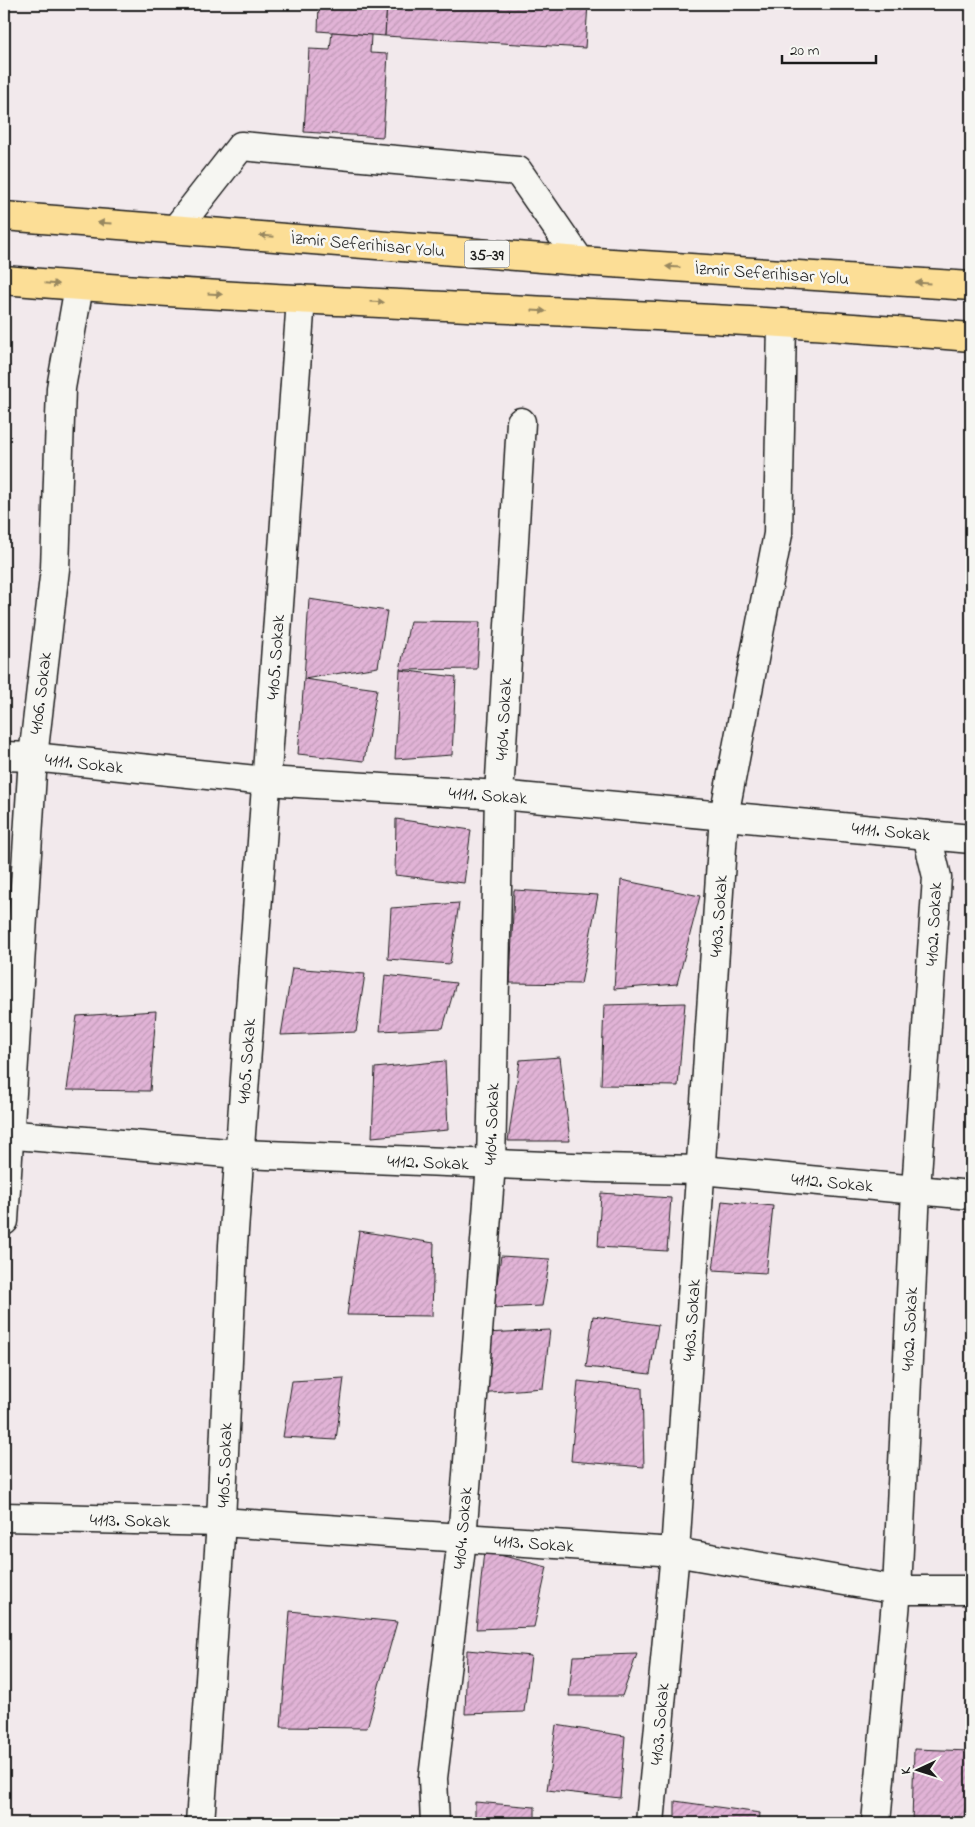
<svg xmlns="http://www.w3.org/2000/svg" width="975" height="1827" font-family="'Indie Flower',sans-serif">
  <style>
    .building { fill: url(#building-hatch); stroke: #1c1c1c }
    .lines { fill: none; stroke-linecap: round; stroke-linejoin: round }
    .minor-casing { stroke: #1c1c1c; stroke-width: 31 }
    .major-casing { stroke: #1c1c1c; stroke-width: 31 }
    .minor { stroke: #f6f6f2; stroke-width: 28 }
    .major { stroke: #fcde96; stroke-width: 28 }
    .oneway { fill: #97875f }
    .labels { text-anchor: middle; stroke-width: 5; stroke-linejoin: round; paint-order: stroke }
    .shield { fill: #f6f6f2; stroke: #5d5d5c; stroke-width: 1 }
    .shield-label { font-size: 16px; font-weight: bold; fill: #1c1c1c }
    .street-label { font-size: 18px; fill: #1c1c1c; stroke: #f6f6f2 }
  </style>
  <defs>
    <pattern id="building-hatch" width="6" height="6" patternUnits="userSpaceOnUse" patternTransform="scale(1.25)"><rect width="6" height="6" fill="#e1b3d6"/><path d="M-1 1l2-2M0 6l6-6M5 7l2-2" fill="none" stroke="#c099b7"/></pattern>
  </defs>
  <rect width="100%" height="100%" fill="#f2e9ec"/>
  <filter id="ink" filterUnits="userSpaceOnUse"><feTurbulence type="fractalNoise" baseFrequency=".02" numOctaves="2"/><feDisplacementMap in="SourceGraphic" scale="10" xChannelSelector="R" yChannelSelector="G"/><feConvolveMatrix kernelMatrix="1 2 1 2 8 2 1 2 1" color-interpolation-filters="sRGB"/></filter>
  <g filter="url(#ink)">
    <g class="building">
      <path d="M319,4h68l-2,32 -67,-5z"/>
      <path d="M387,4h201l-3,44 -200,-12z"/>
      <path d="M332,32l39,3 -1,18 18,1 -5,83 -79,-5 5,-83 21,1z"/>
      <path d="M309,599l78,12 -9,56 -74,12z"/>
      <path d="M410,621l70,1 -3,47 -77,1z"/>
      <path d="M400,670l56,7 -4,78 -57,4z"/>
      <path d="M304,679l73,10 -13,72 -66,-7z"/>
      <path d="M396,819l75,11 -7,53 -69,-8z"/>
      <path d="M621,880l79,16 -23,88 -63,5z"/>
      <path d="M514,890l84,5 -17,89 -71,-1z"/>
      <path d="M459,903l-9,61 -62,-5 3,-51z"/>
      <path d="M292,968l73,6 -9,58 -75,3z"/>
      <path d="M385,975l71,8 -13,45 -63,3z"/>
      <path d="M685,1003l-7,83 -77,-1 3,-80z"/>
      <path d="M156,1011l-6,80 -83,-1 10,-74z"/>
      <path d="M560,1057l10,84h-62l12,-81z"/>
      <path d="M445,1061l3,69 -76,7 3,-69z"/>
      <path d="M601,1193l70,5 -4,53 -69,-4z"/>
      <path d="M722,1201l51,5 -7,67 -53,-3z"/>
      <path d="M359,1231l75,12 -2,73 -85,-1z"/>
      <path d="M501,1256l49,3 -8,47 -49,2z"/>
      <path d="M593,1316l65,9 -8,49 -64,-7z"/>
      <path d="M550,1330l-7,58 -65,5 6,-60z"/>
      <path d="M344,1378l-8,62 -53,-3 9,-56z"/>
      <path d="M578,1381l64,7 2,79 -73,-6z"/>
      <path d="M484,1551l63,16 -13,60 -58,2z"/>
      <path d="M290,1611l107,11 -30,106 -86,-1z"/>
      <path d="M467,1650l64,6 -7,56 -59,2z"/>
      <path d="M637,1654l-15,42h-53l4,-40z"/>
      <path d="M556,1725l69,11 -5,62 -73,-8z"/>
      <path d="M914,1749l57,2v25l-8,47h-51z"/>
      <path d="M675,1801l85,12 -1,10h-84z"/>
      <path d="M475,1802l60,5v16h-60z"/>
      <path d="M70,1819l36,4h-37z"/>
    </g>
    <g class="lines">
      <g class="minor-casing">
        <g id="minor">
          <path d="M176,229l65,-83 277,25 62,90"/>
          <path d="M4,756l29,1 233,24 233,14 472,44"/>
          <path d="M4,1134l235,20 359,14 103,2 270,25"/>
          <path d="M4,1221l29,-464 22,-188 6,-181 18,-102"/>
          <path d="M4,1517l217,5 454,30 222,38h74"/>
          <path d="M200,1823l21,-301 12,-277 68,-946"/>
          <path d="M435,1823l-2,-45 29,-239 29,-375 8,-369 22,-373"/>
          <path d="M650,1823l25,-271 49,-736 54,-282 4,-211"/>
          <path d="M876,1823l21,-233 19,-400 21,-313 -10,-42"/>
        </g>
      </g>
      <g class="major-casing">
        <g id="major">
          <path d="M4,216l576,45 391,25"/>
          <path d="M4,280c259,22 519,27 778,43 63,4 126,9 189,14"/>
        </g>
      </g>
      <use href="#minor" class="minor"/>
      <use href="#major" class="major"/>
    </g>
    <defs><path id="oneway-solid" d="M-6-.8H1V-3.2L6.5 0L1 3.2V.8H-6Z" transform="scale(1.25)"/></defs>
    <g class="oneway">
      <use href="#oneway-solid" transform="translate(105 223) rotate(-176)"/>
      <use href="#oneway-solid" transform="translate(267 236) rotate(-175)"/>
      <use href="#oneway-solid" transform="translate(673 267) rotate(-176)"/>
      <use href="#oneway-solid" transform="translate(923 283) rotate(-176)"/>
      <use href="#oneway-solid" transform="translate(52 284) rotate(5)"/>
      <use href="#oneway-solid" transform="translate(215 294) rotate(3)"/>
      <use href="#oneway-solid" transform="translate(377 302) rotate(3)"/>
      <use href="#oneway-solid" transform="translate(539 311) rotate(3)"/>
    </g>
  </g>
  <g class="labels">
    <rect class="shield" x="464.5" y="240.5" width="45" height="27" rx="4"/>
    <g class="shield-label">
      <text x="487" y="260">35-39</text>
    </g>
    <g class="street-label">
      <text transform="translate(368 244) rotate(5)" y="6">İzmir Seferihisar Yolu</text>
      <text transform="translate(772 273) rotate(4)" y="6">İzmir Seferihisar Yolu</text>
      <text transform="translate(275 657) rotate(-86)" y="6">4105. Sokak</text>
      <text transform="translate(40 693) rotate(-83)" y="6">4106. Sokak</text>
      <text transform="translate(503 719) rotate(-87)" y="6">4104. Sokak</text>
      <text transform="translate(84 763) rotate(6)" y="6">4111. Sokak</text>
      <text transform="translate(488 795) rotate(4)" y="6">4111. Sokak</text>
      <text transform="translate(891 831) rotate(5)" y="6">4111. Sokak</text>
      <text transform="translate(718 916) rotate(-86)" y="6">4103. Sokak</text>
      <text transform="translate(933 924) rotate(-87)" y="6">4102. Sokak</text>
      <text transform="translate(246 1061) rotate(-86)" y="6">4105. Sokak</text>
      <text transform="translate(491 1124) rotate(-88)" y="6">4104. Sokak</text>
      <text transform="translate(428 1162) rotate(2)" y="6">4112. Sokak</text>
      <text transform="translate(832 1182) rotate(5)" y="6">4112. Sokak</text>
      <text transform="translate(691 1320) rotate(-86)" y="6">4103. Sokak</text>
      <text transform="translate(909 1329) rotate(-87)" y="6">4102. Sokak</text>
      <text transform="translate(224 1465) rotate(-88)" y="6">4105. Sokak</text>
      <text transform="translate(130 1520) rotate(1)" y="6">4113. Sokak</text>
      <text transform="translate(462 1528) rotate(-85)" y="6">4104. Sokak</text>
      <text transform="translate(534 1543) rotate(4)" y="6">4113. Sokak</text>
      <text transform="translate(659 1724) rotate(-85)" y="6">4103. Sokak</text>
    </g>
  </g>
  <rect width="975" height="1827" fill="none" stroke="#f6f6f2" stroke-width="20"/>
  <rect x="10" y="10" width="955" height="1807" fill="none" stroke="#1c1c1c" stroke-width="2" filter="url(#ink)"/>
  <g transform="translate(918 1770) rotate(266)" stroke="#f6f6f2" stroke-width="4" paint-order="stroke">
  <path d="M0-4L9 19L0 12L-9 19Z" fill="#1c1c1c"/>
  <text y="-8" font-size="14" font-weight="bold" text-anchor="middle" fill="#1c1c1c">K</text>
  </g>
  <path d="M782 55v8h94v-8" fill="none" stroke="#1c1c1c" stroke-width="2.5"/>
  <text x="790" y="55" font-size="15" fill="#1c1c1c" stroke="#f6f6f2" stroke-width="4" paint-order="stroke">20 m</text>
</svg>
